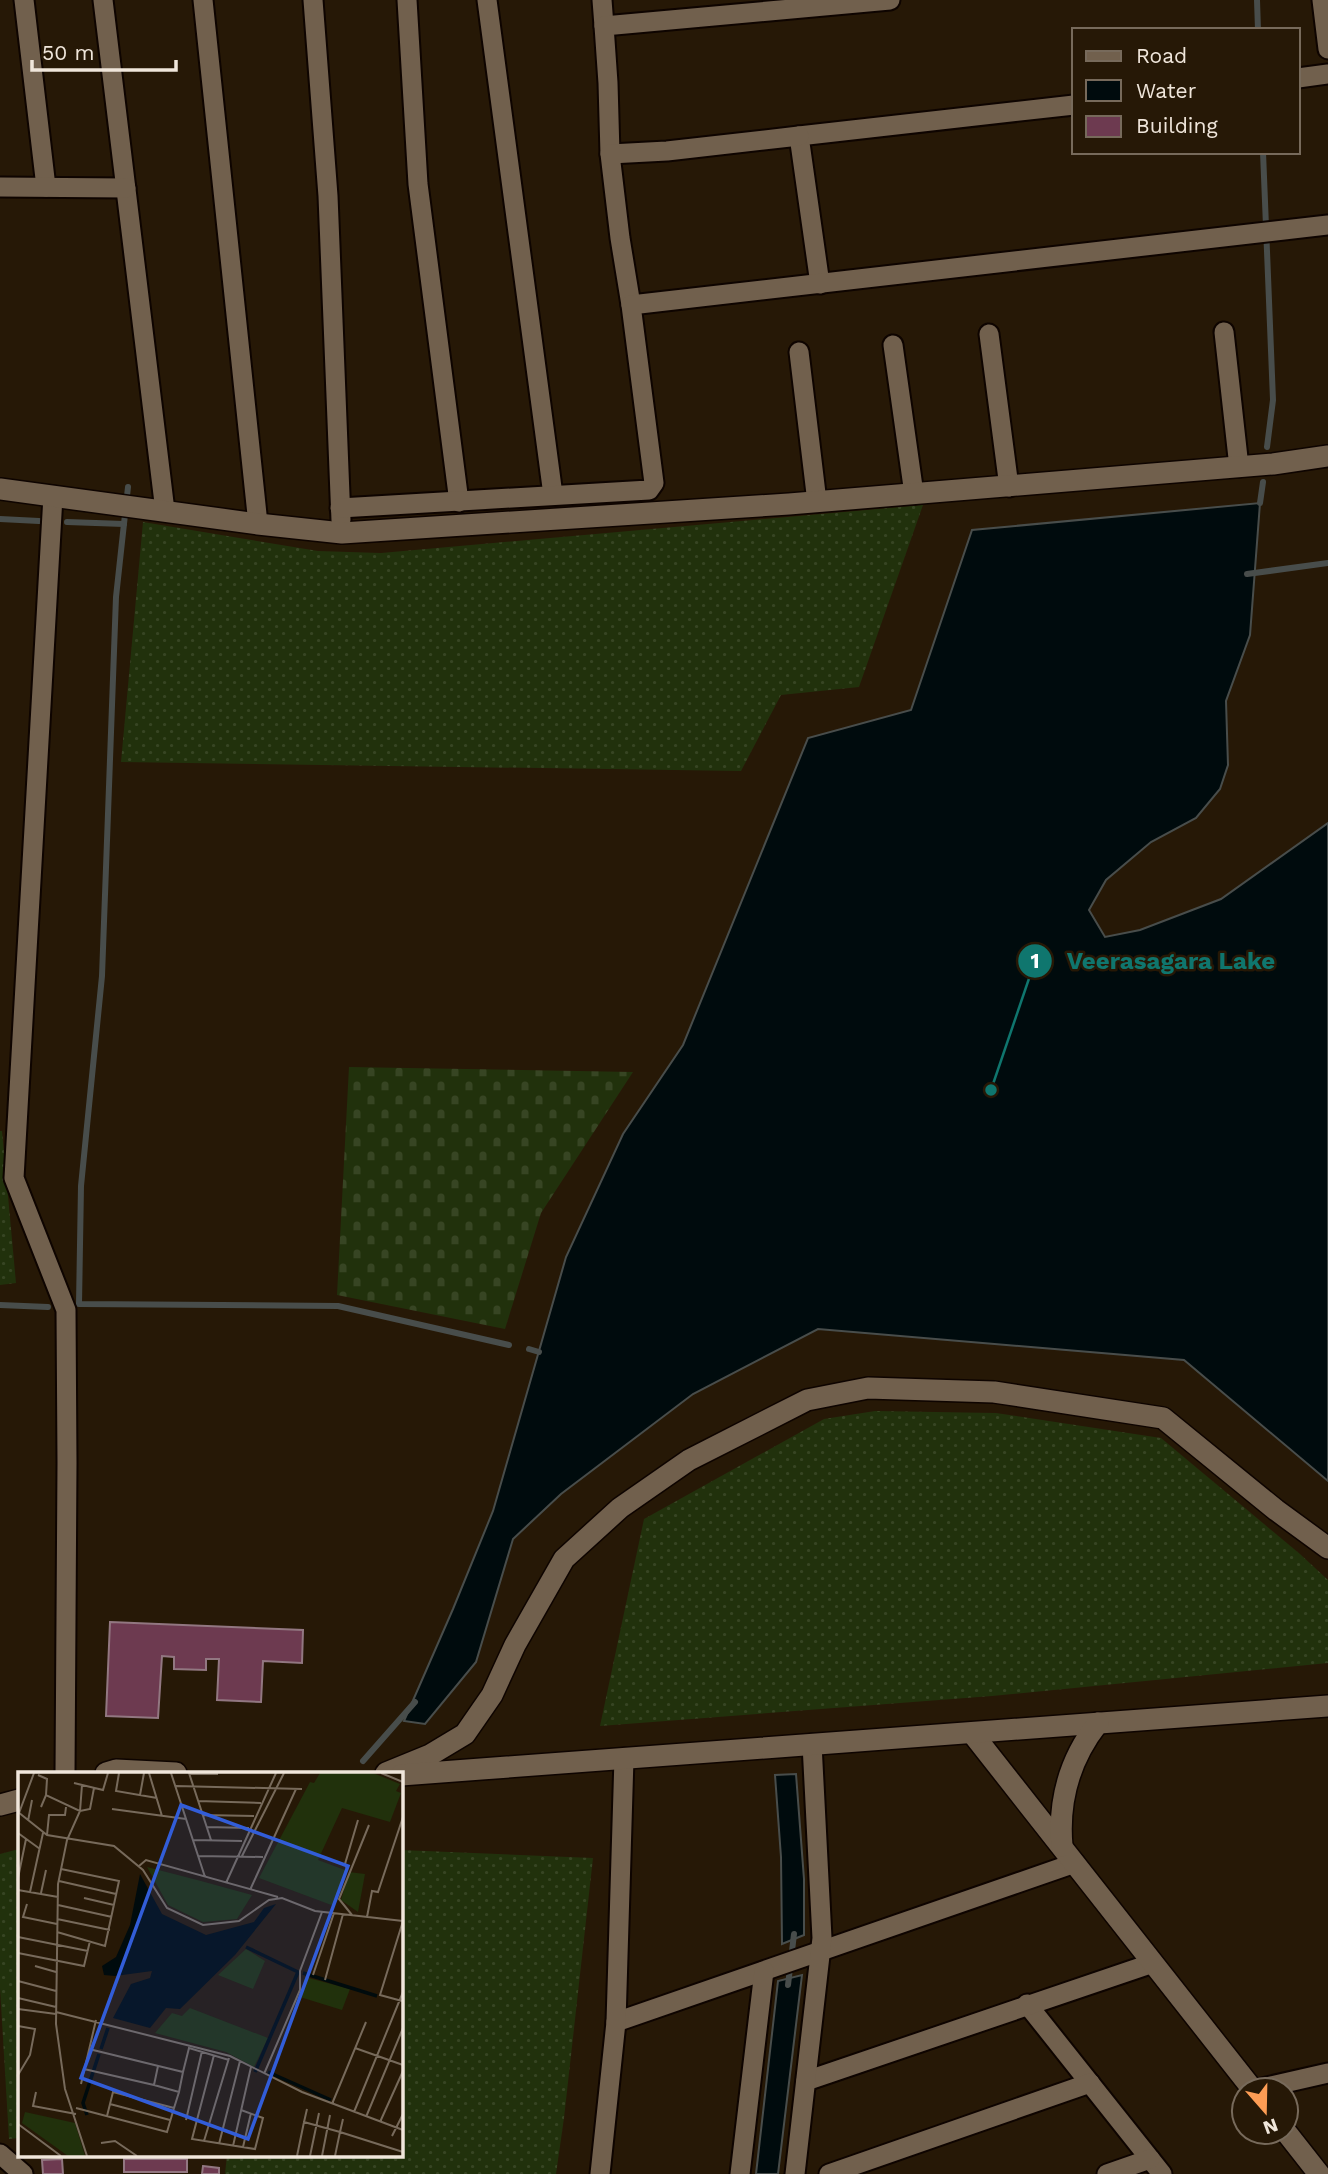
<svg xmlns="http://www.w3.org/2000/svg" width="1328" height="2174" font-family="'Work Sans',sans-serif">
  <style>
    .grass { fill: url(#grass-dots) }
    .cemetery { fill: url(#cemetery-stones) }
    .water { fill: #000b0d; stroke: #484d4b; stroke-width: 2 }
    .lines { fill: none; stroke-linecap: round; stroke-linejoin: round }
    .stream { stroke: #484d4b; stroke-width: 6 }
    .building { fill: #6d3a50; stroke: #927781; stroke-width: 2 }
    .street-casing { stroke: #0e0400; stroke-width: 23 }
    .secondary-casing { stroke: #0e0400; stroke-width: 24 }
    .street { stroke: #71604d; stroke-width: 19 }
    .secondary { stroke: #71604d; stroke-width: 21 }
    .inset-river { fill: none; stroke: #000b0d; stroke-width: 3.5 }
    .inset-road { fill: none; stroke: #776a5b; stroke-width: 2 }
    .view { fill: #325dd8; fill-opacity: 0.15; stroke: #325dd8; stroke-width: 3.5 }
    .inset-edge { fill: none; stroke: #f0e6db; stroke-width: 3.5 }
    .leader { fill: none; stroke: #0f766e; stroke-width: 2.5 }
    .callout-dot { fill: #0f766e; stroke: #261806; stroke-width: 2.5 }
    .mark-label { font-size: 21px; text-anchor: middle; font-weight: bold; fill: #fff }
    .callout-label { font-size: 24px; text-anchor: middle; font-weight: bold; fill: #0f766e; stroke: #261806; stroke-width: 5; stroke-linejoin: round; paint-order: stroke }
  </style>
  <defs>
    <pattern id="grass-dots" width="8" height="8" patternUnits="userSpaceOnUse" patternTransform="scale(1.75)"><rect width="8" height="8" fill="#21310c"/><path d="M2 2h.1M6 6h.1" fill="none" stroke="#374523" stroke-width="1.8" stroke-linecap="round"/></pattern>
    <pattern id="cemetery-stones" width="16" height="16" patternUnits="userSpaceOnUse" patternTransform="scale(1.75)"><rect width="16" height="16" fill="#21310c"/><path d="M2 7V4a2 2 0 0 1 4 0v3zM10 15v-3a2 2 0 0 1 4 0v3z" fill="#374523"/></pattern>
  </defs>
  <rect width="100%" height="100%" fill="#261806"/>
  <g class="grass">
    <path d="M923,505l-64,182 -78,8 -40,76 -620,-9 22,-240 175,29 63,2z"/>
    <path d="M0,1131h2l14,152 -16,2z"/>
    <path d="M875,1411l121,2 165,25 139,116 28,26v83l-336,33 -392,30 44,-207 180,-100z"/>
    <path d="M19,1849v289l-10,1 -9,-151v-134z"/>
    <path d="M401,1850l192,8 -29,260 -8,56h-331l2,-19h174z"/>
  </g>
  <path class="cemetery" d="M349,1067l284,5 -92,141 -36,116 -168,-34z"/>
  <g class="water">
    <path d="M1260,503l-10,132 -24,66 2,64 -8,24 -24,29 -45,24 -45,38 -17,30 16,27 35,-7 81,-31 107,-76v658l-144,-121 -366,-31 -125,65 -132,100 -48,45 -37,123 -51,62 -21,-3 49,-112 40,-98 73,-254 57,-123 60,-89 125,-307 103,-28 61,-180z"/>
    <path d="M796,1774l8,105v56l-22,9 -1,-87 -6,-82z"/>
    <path d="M802,1975l-24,199h-22l22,-193z"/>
  </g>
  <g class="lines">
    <g class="stream">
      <path d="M1257,0l1,30"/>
      <path d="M1263,152l10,248 -6,47"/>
      <path d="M128,487l-12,110 -14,379 -21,210 -2,118 259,2 171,39"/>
      <path d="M1260,503l3,-21"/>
      <path d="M0,519l39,2"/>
      <path d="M67,522l57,2"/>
      <path d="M1247,574l81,-11"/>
      <path d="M0,1305l48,2"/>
      <path d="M529,1349l10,3"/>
      <path d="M363,1761l52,-59"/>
      <path d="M788,1985l6,-51"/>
    </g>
  </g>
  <g class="building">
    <path d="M110,1622l193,8 -1,33 -39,-2 -2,41 -44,-2 2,-41h-13v11l-32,-1v-12l-12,-1 -4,62 -52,-2z"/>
    <path d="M62,2159l1,15h-20l-1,-14z"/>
    <rect x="124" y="2159" width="63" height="13"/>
    <path d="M203,2166l16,2v6h-17z"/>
  </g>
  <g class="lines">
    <g class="street-casing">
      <g id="street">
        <path d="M24,0l22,187"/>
        <path d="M103,0l62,511"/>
        <path d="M203,0l55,524"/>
        <path d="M313,0l15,196 13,324"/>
        <path d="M407,0l11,184 41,318"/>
        <path d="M487,0l66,495"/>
        <path d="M602,0l2,26"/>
        <path d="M1322,0l6,49"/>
        <path d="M1298,78l30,-4"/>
        <path d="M610,154l-2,-71 -4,-57 286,-26"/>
        <path d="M0,187l126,1"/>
        <path d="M820,284l-21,-148 275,-31"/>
        <path d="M631,305l-11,-67 -10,-84 57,-3 132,-15"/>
        <path d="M1224,332l15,135"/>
        <path d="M989,334l20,153"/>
        <path d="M893,345l21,149"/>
        <path d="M799,352l18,150"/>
        <path d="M53,496l-39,682 52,132 1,153 -2,310"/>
        <path d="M340,508l309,-18 5,-7 -23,-178 697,-80"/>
        <path d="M1027,2004l135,170"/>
        <path d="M616,2022l459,-159"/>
        <path d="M806,2081l347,-118"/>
        <path d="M1253,2090l75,-17"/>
        <path d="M0,2154l23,20"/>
        <path d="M600,2174l16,-152 8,-264"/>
        <path d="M740,2174l24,-203"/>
        <path d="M795,2174l27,-236 -10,-194"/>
        <path d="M829,2174l261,-91"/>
        <path d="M1107,2174l43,-15"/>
      </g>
    </g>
    <g class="secondary-casing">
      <g id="secondary">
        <path d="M0,489l258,35 84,9 447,-29 484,-40 55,-8"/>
        <path d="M972,1733l281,357"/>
        <path d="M106,1773l10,-3 60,3"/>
        <path d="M386,1773l44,-18 35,-21 27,-39 23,-50 49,-86 56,-51 69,-48 118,-60 61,-12 126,4 169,26 113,92 52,38"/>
        <path d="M401,1775l927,-69"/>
        <path d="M0,1805l19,-5"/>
        <path d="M1062,1846c-4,-46 7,-86 36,-123"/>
        <path d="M1286,2132l33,42"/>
      </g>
    </g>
    <use href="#street" class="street"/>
    <use href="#secondary" class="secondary"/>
  </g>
  <g transform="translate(18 1772)">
    <rect width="385" height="385" fill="#261806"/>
    <path d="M302,1h53l27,11 -4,7 5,2 -11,29 -48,-14 -24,52 27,10 -11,36 -75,-28 51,-96 4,1zM129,95l54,14 51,14 -15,24 -34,3 -35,-17zM331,100l16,2 -7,38 -17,-12zM287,205l45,12 -8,21 -42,-13zM172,236l78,30 -14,29 -28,-15 -71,-19 17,-20 10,3zM7,340l50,11 10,33h-17l-46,-33z" fill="#21310c"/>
    <path d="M228,177l19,12 -12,28 -35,-14z" fill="#21310c"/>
    <path d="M122,102l22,40 44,21 48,-13 10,-14 12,-4 -41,51 -55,54 -14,-1 -16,20 -37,-10 18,-34 19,-6 2,-7 -37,5 -11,-1 -2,-9 14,-9 14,-32z" fill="#000b0d"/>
    <path class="inset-river" d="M228,175l52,25 -43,100M285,201l74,23M83,277l7,-21M250,300l63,28M69,343l-4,-12 16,-49"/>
    <path class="inset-road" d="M101,1l-3,18 41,7M131,1l13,43M153,1l34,104M171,1l22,67M363,1l22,9M171,2h29M20,3l9,4 -1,16M56,11l29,7 5,-17M64,13l-2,26 10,-2 4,-21M158,14l126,3M122,23l4,-22M180,29l63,2M23,35l5,-12 34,16 -13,29 -9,44 -2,140 9,65 22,67M94,37l74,10M0,40l29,23 67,11 29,24 24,38 36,17 36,-4 30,-21 13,-2 33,13 88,10M1,41l15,-40M185,43l51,1M10,49l4,-21M189,55l42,1M0,61l22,16M29,63l2,-20h16l1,-8M175,68l49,1M180,84l65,1M224,84l42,-83M121,94l7,-6 132,37M329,97l-2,-5 13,-44M0,106l8,-39M41,109l57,13M208,111l50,-110M0,118l40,7M232,118l46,-101M12,120l13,-59M23,121l5,-23M66,126l30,7M9,132l-4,13 34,7M40,133l54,12M334,143l-13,-16 30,-74M349,145l5,-26 6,1 25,-75M39,147l53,11M39,160l48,14 14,-65 -58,-12M0,165l70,14M0,181l66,13 6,-25M17,194l21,6M295,203l21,-62M307,208l18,-66M0,209l38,10M0,226l38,9M384,229l-22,-6 23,-74M0,237l38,5M38,240l174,44 72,36 101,38M0,254l17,3 -5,26 -12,20M337,276l48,17M71,277l94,23 6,-24 40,12M196,283l-22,84 63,10 8,-31 -22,-8M66,297l70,16 4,-19M246,302l36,-84v-19l22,-59M63,312l15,-64M136,313l25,7 4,-20M18,320l-3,14 43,8M92,332l60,16M314,332l34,-82M58,336l91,24 7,-24M289,337l-3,13 36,10 -5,24M336,340l49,-120M89,344l6,-24 61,16 5,-16M348,345l37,-89M325,347l-3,13 63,20M168,348l16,-69M362,350l23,-51M0,352l43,32M374,364l11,-22M186,369l25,-83M83,371l14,-2 22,15M201,372l21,-83M215,374l18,-79M225,375l8,-34M279,384l7,-34M292,384l9,-43M304,384l8,-41"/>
    <path class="view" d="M163,33l167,61 -100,273 -167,-61z"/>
    <rect width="385" height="385" class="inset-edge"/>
  </g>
  <path class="leader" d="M991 1090L1035 961"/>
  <g class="callout-dot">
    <circle cx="991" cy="1090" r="7"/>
    <circle cx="1035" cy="961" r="18"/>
  </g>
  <g class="mark-label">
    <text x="1035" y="968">1</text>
  </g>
  <g class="callout-label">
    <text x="1171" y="969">Veerasagara Lake</text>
  </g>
  <rect x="1072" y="28" width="228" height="126" fill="#261806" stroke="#776a5b" stroke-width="2"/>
  <rect x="1086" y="51" width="35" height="10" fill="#71604d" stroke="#776a5b" stroke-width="2"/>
  <text x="1136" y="63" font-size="21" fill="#f0e6db">Road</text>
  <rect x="1086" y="80" width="35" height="21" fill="#000b0d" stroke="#776a5b" stroke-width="2"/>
  <text x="1136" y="98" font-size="21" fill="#f0e6db">Water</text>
  <rect x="1086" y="116" width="35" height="21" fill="#6d3a50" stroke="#776a5b" stroke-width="2"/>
  <text x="1136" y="133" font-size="21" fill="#f0e6db">Building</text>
  <g transform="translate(1265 2111) rotate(160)"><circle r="33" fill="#261806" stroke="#776a5b" stroke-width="2"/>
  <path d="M0-5L12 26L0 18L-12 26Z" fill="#fd9d55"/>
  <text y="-10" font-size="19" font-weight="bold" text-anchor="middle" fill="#f0e6db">N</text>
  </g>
  <path d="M32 60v10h144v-10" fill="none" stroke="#f0e6db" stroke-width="3.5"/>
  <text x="42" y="60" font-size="21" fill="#f0e6db" stroke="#261806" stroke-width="5" paint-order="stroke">50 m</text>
</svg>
